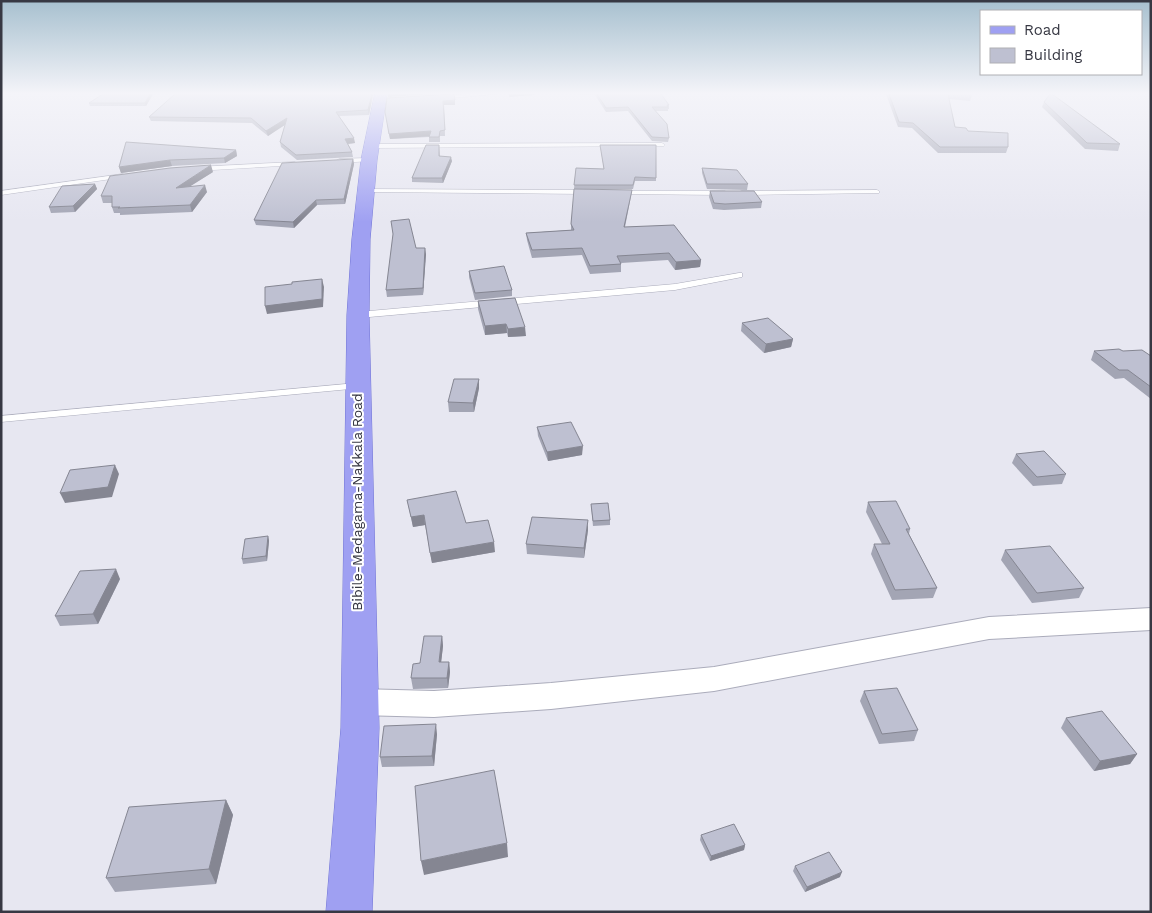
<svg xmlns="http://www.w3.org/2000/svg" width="1152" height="913" font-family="'Work Sans',sans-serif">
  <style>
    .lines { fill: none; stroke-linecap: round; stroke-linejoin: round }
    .lane-casing { stroke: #abacbb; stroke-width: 1 }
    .street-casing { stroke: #abacbb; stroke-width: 2 }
    .primary-casing { stroke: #7174d5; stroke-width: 1 }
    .lane { fill: #fff; fill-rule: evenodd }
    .street { fill: #fff; fill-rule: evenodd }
    .primary { fill: #9fa0f2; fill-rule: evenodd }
    .wall { fill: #a3a5b4 }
    .shaded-wall { fill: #858692 }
    .building { fill: #bec0d1; stroke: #858692 }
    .labels { text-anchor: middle; stroke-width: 4; stroke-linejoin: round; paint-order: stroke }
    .street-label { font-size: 14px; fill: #373843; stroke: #fff }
  </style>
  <rect width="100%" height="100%" fill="#e7e7f1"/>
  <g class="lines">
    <g class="lane-casing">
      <g id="lane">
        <path d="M465,94h31l-56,5 -3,-2z"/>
        <path d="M662,143l3,2 -1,1 -292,2 -3,-2 3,-2z"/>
        <path d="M369,158l3,2 -1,1 -32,2 -3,-2 3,-2z"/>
        <path d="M295,162l3,2 -1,1 -101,6 -3,-2 3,-2z"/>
        <path d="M123,174l2,1v2l-124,18v-4z"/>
        <path d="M364,189l224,1 3,2 -3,2 -222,-2 -3,-2z"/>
        <path d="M877,190l2,1v2l-138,2 -3,-2 3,-2z"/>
        <path d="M614,191h111l3,2 -3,2 -109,-1 -3,-2z"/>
        <path d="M739,273h3v4l-67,13 -317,28 -4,-3 4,-3 317,-28z"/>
        <path d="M357,383l4,1 1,2 -1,2 -360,34v-6z"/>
      </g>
    </g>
    <g class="street-casing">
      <path id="street" d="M1151,608v22l-162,9 -275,52 -163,18 -117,8 -75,-2 -11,-4 -4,-9 4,-9 11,-4 75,2 117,-8 163,-16 275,-50z"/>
    </g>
    <g class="primary-casing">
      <path id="primary" d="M375,94h12l-10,66 -7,79 -1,76 10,413 -7,184h-46l15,-184 6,-413 5,-76 9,-79z"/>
    </g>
    <use href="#lane" class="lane"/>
    <use href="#street" class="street"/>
    <use href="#primary" class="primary"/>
  </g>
  <g class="wall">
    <path d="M153,94l-7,12h-56l-1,-3z"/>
    <path d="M373,94l-4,21 -30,1 16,27 -7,1 4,8 1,5 -56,3 -16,-13 -1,-5 5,-18 -17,12 -16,-13 -101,-2 -2,-4z"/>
    <path d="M580,94h81l8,11v4h-1v2h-13l14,27 -1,4 -16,-1 -24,-30 -22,1 -11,-17h-15z"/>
    <path d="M886,94h84l2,1 -2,6 -21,-2 6,28 13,4 40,16 -2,6h-68l-26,-25 -14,-1z"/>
    <path d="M387,98l68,7h-11l1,31h-5v6h-11v-5l-39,2 -5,-27z"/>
    <path d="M1044,102l76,42 -2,7 -33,-2 -43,-42z"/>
    <path d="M439,145l1,11 12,5 -9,22 -31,-1v-4z"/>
    <path d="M600,145h56v36h-21l-2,8h-59l2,-21 28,1z"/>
    <path d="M236,150l1,6 -12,7 -53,3 -51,7 -2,-6z"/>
    <path d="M353,159l1,5 -9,40 -28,1 -23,23 -38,-3 -2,-5z"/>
    <path d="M702,168l46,16 -1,6 -40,-1 -5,-16z"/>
    <path d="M213,172l-23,14 17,6 -15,20 -72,3v-2h-6l-2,-6v-4h-9l-2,-7z"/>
    <path d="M95,184l2,5 -22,23 -24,1 -2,-6z"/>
    <path d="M632,190l-1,6 -6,31 76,33 -1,7 -25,3 -7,-10 -47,3v9l-31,2 -8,-19 -50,3 -5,-18 -1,-7 45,-3v-6z"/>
    <path d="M710,191l52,11 -1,6 -37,2 -11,-1 -4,-12z"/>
    <path d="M426,254l-3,41 -36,2 -1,-7z"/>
    <path d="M469,271l43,19v6l-37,4 -6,-23z"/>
    <path d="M478,301l48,35 -18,1 -1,-4 -22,2 -7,-26z"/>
    <path d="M742,323l51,16 -2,8 -27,6 -23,-22z"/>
    <path d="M1094,351h29l28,5v43l-27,-21 -9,1 -24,-19z"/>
    <path d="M479,379v9l-5,24h-25l-1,-10z"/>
    <path d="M537,427l45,28 -34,6 -10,-25z"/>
    <path d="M1016,454l50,20 -4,10 -29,2 -21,-23z"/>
    <path d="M407,500l59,23 29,29 -63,11 -7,-38 -12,2z"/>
    <path d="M868,502l42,27 -1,5 28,54 -4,10 -41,2 -21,-46 3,-10h8l-16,-32z"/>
    <path d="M591,504l19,16v5l-17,1z"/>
    <path d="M588,530l-4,28 -57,-4 -1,-10z"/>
    <path d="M268,536l1,5 -2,20 -24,3 -1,-5z"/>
    <path d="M1005,550l79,38 -5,10 -47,5 -31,-43z"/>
    <path d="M120,579l-22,45 -38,2 -5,-10z"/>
    <path d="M442,636l1,10 -2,16h8l1,10 -2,16 -35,1 -2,-11 9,-15z"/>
    <path d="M864,691l54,39 -4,11 -35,3 -19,-43z"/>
    <path d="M1066,718l71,36 -7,10 -36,7 -33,-43z"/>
    <path d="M437,734l-3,32 -52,1 -2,-10z"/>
    <path d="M226,800l7,15 -17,69 -101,8 -9,-14z"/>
    <path d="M701,835l44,10 -1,5 -34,11 -10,-21z"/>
    <path d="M795,866l45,11 -35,15 -12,-21z"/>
  </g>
  <g class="shaded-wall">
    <path d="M150,94h3l-7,12 -1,-3z"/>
    <path d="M372,94h1l-4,21 -1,-5z"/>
    <path d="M388,94h47l-47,3z"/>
    <path d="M509,94h25v1l-25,2z"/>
    <path d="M455,100v5h-11l1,31 -2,-35z"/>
    <path d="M287,118l1,5 -20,13 -2,-5z"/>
    <path d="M431,131l1,5 -42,3 -1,-5z"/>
    <path d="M354,138l1,5 -9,1 -1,-5z"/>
    <path d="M236,150l1,6 -12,7 -1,-5z"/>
    <path d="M451,157l1,4 -9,22 -1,-5z"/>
    <path d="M353,159l1,5 -9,40 -1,-5z"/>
    <path d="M170,160l2,6 -51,7 -2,-6z"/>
    <path d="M211,165l2,7 -35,22 -2,-6z"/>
    <path d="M95,184l2,5 -22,23 -2,-6z"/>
    <path d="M205,185l2,7 -15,20 -2,-7z"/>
    <path d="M316,200l1,5 -23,23 -1,-6z"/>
    <path d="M425,248l1,6 -3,41v-7z"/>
    <path d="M701,260l-1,7 -25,3 1,-8z"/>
    <path d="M322,279l2,8 -1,20 -56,7 -2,-8z"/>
    <path d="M506,324l1,9 -22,2v-9z"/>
    <path d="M525,327l1,9 -18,1v-8z"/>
    <path d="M793,339l-2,8 -27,6 2,-9z"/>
    <path d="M479,379v9l-5,24 -1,-9z"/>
    <path d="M583,446l-1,9 -34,6 -1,-9z"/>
    <path d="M115,465l4,9 -7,23 -47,6 -5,-10z"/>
    <path d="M424,515l1,10 -12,2 -2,-10z"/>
    <path d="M588,520v10l-4,28v-10z"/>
    <path d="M268,536l1,5 -2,20 -1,-5z"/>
    <path d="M494,542l1,10 -63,11 -2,-10z"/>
    <path d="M116,569l4,10 -22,45 -5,-10z"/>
    <path d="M442,636l1,10 -3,26 -1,-10z"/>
    <path d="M449,662l1,10 -2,16 -1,-10z"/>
    <path d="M436,724l1,10 -3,32 -2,-10z"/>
    <path d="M1137,754l-7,10 -36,7 6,-10z"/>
    <path d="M226,800l7,15 -17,69 -7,-15z"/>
    <path d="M507,843l1,14 -84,18 -3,-14z"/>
    <path d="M745,845l-1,5 -34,11 1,-5z"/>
    <path d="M842,872l-2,5 -35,15 2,-5z"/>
  </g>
  <g class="building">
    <path d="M103,94h47l-5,9h-56z"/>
    <path d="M175,94h197l-4,16 -32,2 18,26 -9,1 7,13 -56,3 -16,-13 7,-24 -21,13 -15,-13 -102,-1z"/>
    <path d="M454,94l1,6 -12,1 2,29 -5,1 -1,6h-10l2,-6 -42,3 -4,-22 2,-14z"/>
    <path d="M597,94h64l8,11h-2l1,2h-16l15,17 2,14 -17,-1 -24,-30 -22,1z"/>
    <path d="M889,94h59l7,33 11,1 2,3 40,2v14h-68l-27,-24 -14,-1z"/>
    <path d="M1050,94h2l68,50 -33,-1 -43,-41z"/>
    <path d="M126,142l110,8 -12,8 -54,2 -51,7z"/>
    <path d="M426,145h13v11l12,1 -9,21h-30z"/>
    <path d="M600,145h56v33l-21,-1 -2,8h-59l2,-17 28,1z"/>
    <path d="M353,159l-9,40 -28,1 -23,22 -39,-2 28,-57z"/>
    <path d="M211,165l-35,23 29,-3 -15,20 -72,3 2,-1h-8v-11h-11l9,-20 60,-8z"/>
    <path d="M702,168l35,2 11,14h-41z"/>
    <path d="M95,184l-22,22 -24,1 13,-21z"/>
    <path d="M574,189l58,1 -8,37 50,-2 27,35 -25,2 -7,-9 -52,3 4,8 -31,2 -8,-18 -50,2 -6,-17 48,-3 -3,-6z"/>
    <path d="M710,191h44l8,11 -37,2 -11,-1z"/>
    <path d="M409,219l7,29h9l-2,40 -37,2 7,-56 -2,-13z"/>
    <path d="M504,266l8,24 -37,3 -6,-22z"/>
    <path d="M322,279v20l-57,7v-19l27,-3v-2z"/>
    <path d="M515,298l10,29 -17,2 -2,-5 -21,2 -7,-25z"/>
    <path d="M768,318l25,21 -27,5 -24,-21z"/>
    <path d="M1119,349l4,2 19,-1 9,6v31l-23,-17h-9l-25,-19z"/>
    <path d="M454,379h25l-6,24 -25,-1z"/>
    <path d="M571,422l12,24 -36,6 -10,-25z"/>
    <path d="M1044,451l22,23 -29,3 -21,-23z"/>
    <path d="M115,465l-7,22 -48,6 10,-23z"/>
    <path d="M456,491l10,32 22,-3 6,22 -64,11 -6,-38 -13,2 -4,-17z"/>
    <path d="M896,501l14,28h-4l31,59 -42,2 -21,-46h16l-22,-42z"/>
    <path d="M608,503l2,17 -17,1 -2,-17z"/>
    <path d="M532,517l56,3 -4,28 -58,-4z"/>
    <path d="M268,536l-2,20 -24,3 3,-20z"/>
    <path d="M1050,546l34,42 -47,5 -32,-43z"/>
    <path d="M116,569l-23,45 -38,2 25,-45z"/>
    <path d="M424,636h18l-3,26h10l-2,16h-36l2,-14 7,-1z"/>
    <path d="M897,688l21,42 -36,4 -18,-43z"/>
    <path d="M1102,711l35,43 -37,7 -34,-43z"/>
    <path d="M436,724l-4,32 -52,1 4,-31z"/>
    <path d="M494,770l13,73 -86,18 -6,-75z"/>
    <path d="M226,800l-17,69 -103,9 23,-71z"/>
    <path d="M734,824l11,21 -34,11 -10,-21z"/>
    <path d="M829,852l13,20 -35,15 -12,-21z"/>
  </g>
  <linearGradient id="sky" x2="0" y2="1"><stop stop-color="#a7c0cf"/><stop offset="0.42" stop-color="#f4f4f9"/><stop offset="1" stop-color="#f4f4f9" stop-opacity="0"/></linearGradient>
  <rect width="1152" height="222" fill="url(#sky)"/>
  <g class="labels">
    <g class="street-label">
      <text transform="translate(357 502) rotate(-90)" y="5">Bibile-Medagama-Nakkala Road</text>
    </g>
  </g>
  <rect width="1152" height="913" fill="none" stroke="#373843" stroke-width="5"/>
  <rect x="980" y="10" width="162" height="65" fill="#ffffff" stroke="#afafb4"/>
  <rect x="990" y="26" width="25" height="8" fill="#9fa0f2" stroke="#afafb4"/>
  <text x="1024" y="35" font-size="15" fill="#373843">Road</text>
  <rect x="990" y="48" width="25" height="15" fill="#bec0d1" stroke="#afafb4"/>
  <text x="1024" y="60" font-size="15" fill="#373843">Building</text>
</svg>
